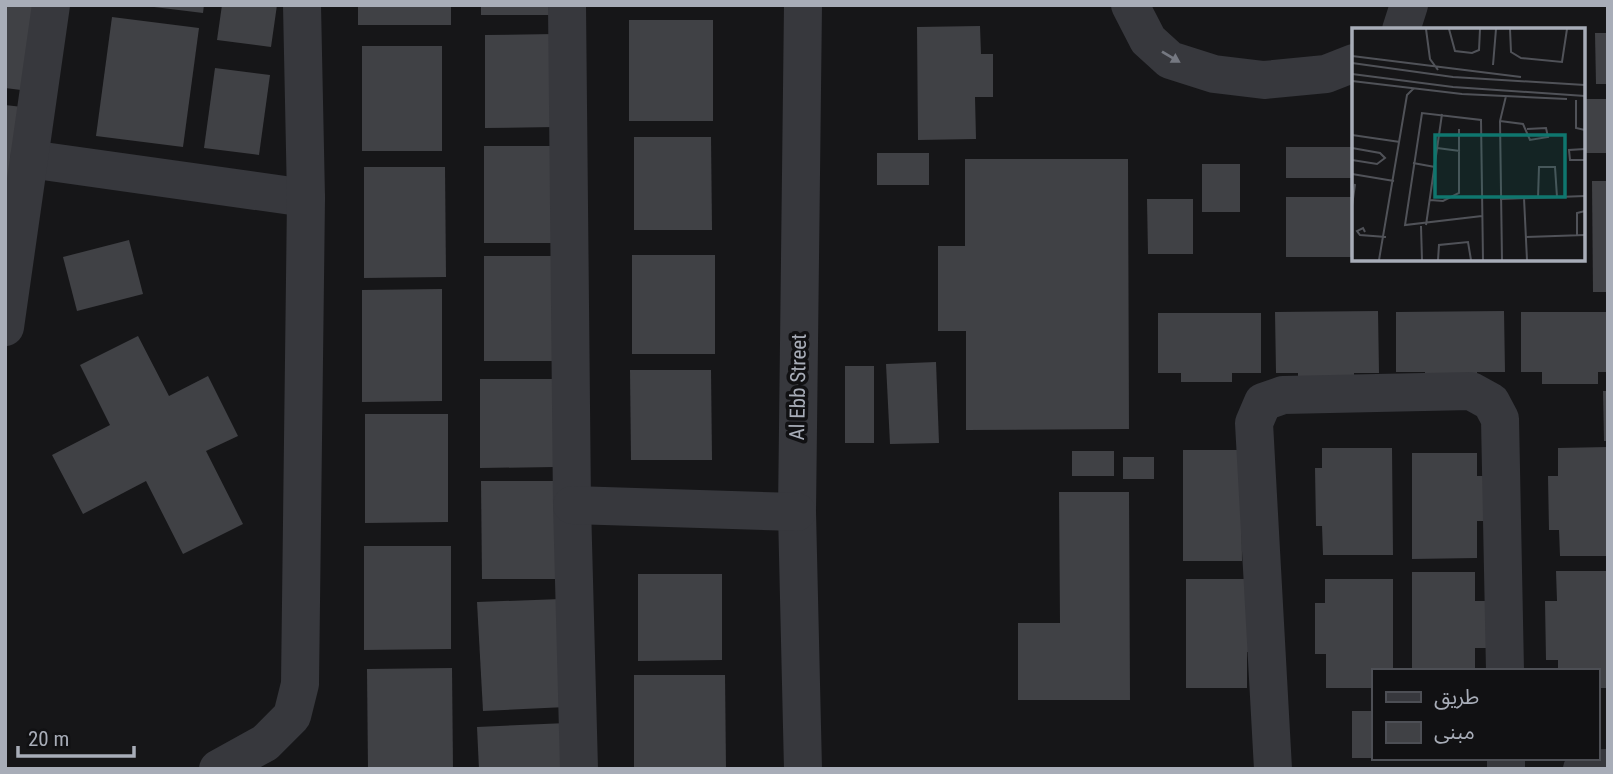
<svg xmlns="http://www.w3.org/2000/svg" width="1613" height="774" font-family="'Roboto Condensed','Noto Sans Arabic',sans-serif">
  <style>
    .building { fill: #404145 }
    .lines { fill: none; stroke-linecap: round; stroke-linejoin: round }
    .minor { stroke: #37383d; stroke-width: 38 }
    .oneway { fill: #757881 }
    .labels { text-anchor: middle; stroke-width: 7; stroke-linejoin: round; paint-order: stroke }
    .street-label { font-size: 21px; fill: #a8adb8; stroke: #111113 }
    .inset-road { fill: none; stroke: #505258; stroke-width: 2 }
    .view { fill: #0f766e; fill-opacity: 0.15; stroke: #0f766e; stroke-width: 3.5 }
    .inset-edge { fill: none; stroke: #a8adb8; stroke-width: 3.5 }
  </style>
  <rect width="100%" height="100%" fill="#161618"/>
  <g class="building">
    <path d="M5,5h43l-11,87 -32,-4z"/>
    <path d="M154,5h50l-1,8 -49,-6z"/>
    <path d="M222,5h55l-6,42 -54,-7z"/>
    <rect x="358" y="5" width="93" height="20"/>
    <rect x="481" y="5" width="76" height="10"/>
    <path d="M112,17l87,11 -16,119 -87,-11z"/>
    <rect x="629" y="20" width="84" height="101"/>
    <path d="M980,26l1,28h12v43h-18l1,42 -58,1 -1,-113z"/>
    <path d="M1595,33h13v51h-12z"/>
    <path d="M555,34l1,93 -71,1v-93z"/>
    <rect x="362" y="46" width="80" height="105"/>
    <path d="M215,68l55,7 -11,80 -55,-7z"/>
    <rect x="1583" y="99" width="25" height="54"/>
    <path d="M5,105l26,3 -26,104z"/>
    <path d="M634,137h77l1,93h-78z"/>
    <rect x="484" y="146" width="71" height="97"/>
    <rect x="1286" y="147" width="68" height="31"/>
    <rect x="877" y="153" width="52" height="32"/>
    <path d="M965,159h163l1,270 -163,1v-99h-28v-85h27z"/>
    <rect x="1202" y="164" width="38" height="48"/>
    <path d="M364,167h81l1,110 -82,1z"/>
    <path d="M1592,181h16v111h-15z"/>
    <rect x="1286" y="197" width="68" height="60"/>
    <path d="M1147,199h46v55h-45z"/>
    <path d="M129,240l14,54 -66,17 -14,-54z"/>
    <rect x="632" y="255" width="83" height="99"/>
    <rect x="484" y="256" width="74" height="105"/>
    <path d="M442,289v112l-80,1v-112z"/>
    <path d="M1378,311l1,62h-25v9h-56v-9h-22l-1,-61z"/>
    <path d="M1504,311l1,61h-28v10h-52v-10h-29v-60z"/>
    <path d="M1521,312h87v60h-10v12h-56v-12h-21z"/>
    <path d="M1158,313h103v60h-29v9h-51v-9h-23z"/>
    <path d="M138,336l31,60 39,-20 30,60 -32,15 37,73 -60,30 -37,-73 -63,33 -31,-59 58,-30 -30,-60z"/>
    <path d="M936,362l3,81 -49,1 -4,-80z"/>
    <rect x="845" y="366" width="29" height="77"/>
    <path d="M630,370h81l1,90h-81z"/>
    <path d="M480,379h75v88l-75,1z"/>
    <path d="M1603,391h5v50h-4z"/>
    <path d="M365,414h83v108l-83,1z"/>
    <path d="M1608,447v109h-48l-1,-26h-10l-1,-54h10v-28z"/>
    <path d="M1322,448h70l1,107h-70l-1,-29h-6l-1,-58h7z"/>
    <path d="M1183,450h58l1,111h-59z"/>
    <rect x="1072" y="451" width="42" height="25"/>
    <path d="M1412,453h65v23h10v45h-10v37l-65,1z"/>
    <rect x="1123" y="457" width="31" height="22"/>
    <path d="M481,481h78v98h-77z"/>
    <path d="M1059,492h70l1,208h-112v-77h42z"/>
    <path d="M364,546h87v103l-87,1z"/>
    <path d="M1556,571h52v117h-11v-17h-39v-11h-12l-1,-59h12z"/>
    <path d="M1412,572h63v29h13v47h-13v23h-63z"/>
    <path d="M638,574h84v86l-84,1z"/>
    <path d="M1186,579h60l11,73h-10v36h-61z"/>
    <path d="M1325,579h68v92h-20v17h-47v-34h-11v-51h10z"/>
    <path d="M561,599l5,108 -83,4 -6,-109z"/>
    <path d="M452,668l1,101h-85l-1,-100z"/>
    <path d="M634,675h91l1,94h-92z"/>
    <rect x="1352" y="711" width="21" height="47"/>
    <path d="M567,723l2,46h-90l-2,-42z"/>
  </g>
  <g class="lines">
    <g class="minor">
      <path d="M567,5l5,500 7,264"/>
      <path d="M803,5l-6,507 6,257"/>
      <path d="M1130,5l18,35 22,20 44,14 50,6 62,-6 28,-11"/>
      <path d="M1401,30l8,-25"/>
      <path d="M29,159l277,39"/>
      <path d="M5,327l46,-322"/>
      <path d="M572,505l225,7"/>
      <path d="M1506,758v11"/>
      <path d="M218,769l47,-26 27,-27 8,-32 6,-486 -4,-193"/>
      <path d="M1273,769l-19,-346 9,-21 20,-7 188,-4 20,11 9,17 5,252"/>
      <path d="M1582,769l26,-1"/>
    </g>
  </g>
  <defs><path id="oneway-solid" d="M-6-.8H1V-3.2L6.5 0L1 3.2V.8H-6Z" transform="scale(1.75)"/></defs>
  <use class="oneway" href="#oneway-solid" transform="translate(1171 57) rotate(31)"/>
  <g class="labels">
    <g class="street-label">
      <text transform="translate(798 387) rotate(-89)" y="7">Al Ebb Street</text>
    </g>
  </g>
  <g transform="translate(1352 28)">
    <rect width="233" height="233" fill="#161618"/>
    <path class="inset-road" d="M74,1l4,30 8,11M97,1l6,22 17,2 7,-3 1,-21M158,1l1,23 10,6 41,4 5,-33M0,28l169,21M0,35l101,14 132,8M141,37l3,-36M0,46l101,13 132,9M0,53l110,13 105,5M224,72v28l9,2M148,93l23,3 7,16 18,-3 -2,-9 -19,1M0,107l48,7M0,120l28,5 5,5 -8,6 -25,-4M85,120l23,3M233,121l-16,1 1,10h15M61,135l22,4M0,146l42,7M172,170l3,62M186,170l1,-31h16l2,30M148,171l85,-3M78,172l13,1 16,-8v-64M0,178l3,-22M130,188l-77,9 17,-112 59,7 2,140M74,197l16,-111M69,198l1,34M13,204l-2,-4 -6,3 3,4 26,2M225,207v-22l8,-2M174,209l59,-2M27,232l28,-165 7,-7M86,232l1,-15 29,-3 3,18M150,232l-2,-139 6,-25"/>
    <path class="view" d="M83,107h130v62h-130z"/>
    <rect width="233" height="233" class="inset-edge"/>
  </g>
  <rect width="1613" height="774" fill="none" stroke="#a8adb8" stroke-width="14"/>
  <rect x="1372" y="669" width="228" height="91" fill="#111113" stroke="#4d4f55" stroke-width="2"/>
  <rect x="1386" y="692" width="35" height="10" fill="#37383d" stroke="#4d4f55" stroke-width="2"/>
  <text x="1434" y="704" font-size="21" fill="#a8adb8">طريق</text>
  <rect x="1386" y="722" width="35" height="21" fill="#404145" stroke="#4d4f55" stroke-width="2"/>
  <text x="1434" y="739" font-size="21" fill="#a8adb8">مبنى</text>
  <path d="M18 746v10h116v-10" fill="none" stroke="#a8adb8" stroke-width="3.5"/>
  <text x="28" y="746" font-size="21" fill="#a8adb8" stroke="#111113" stroke-width="5" paint-order="stroke">20 m</text>
</svg>
